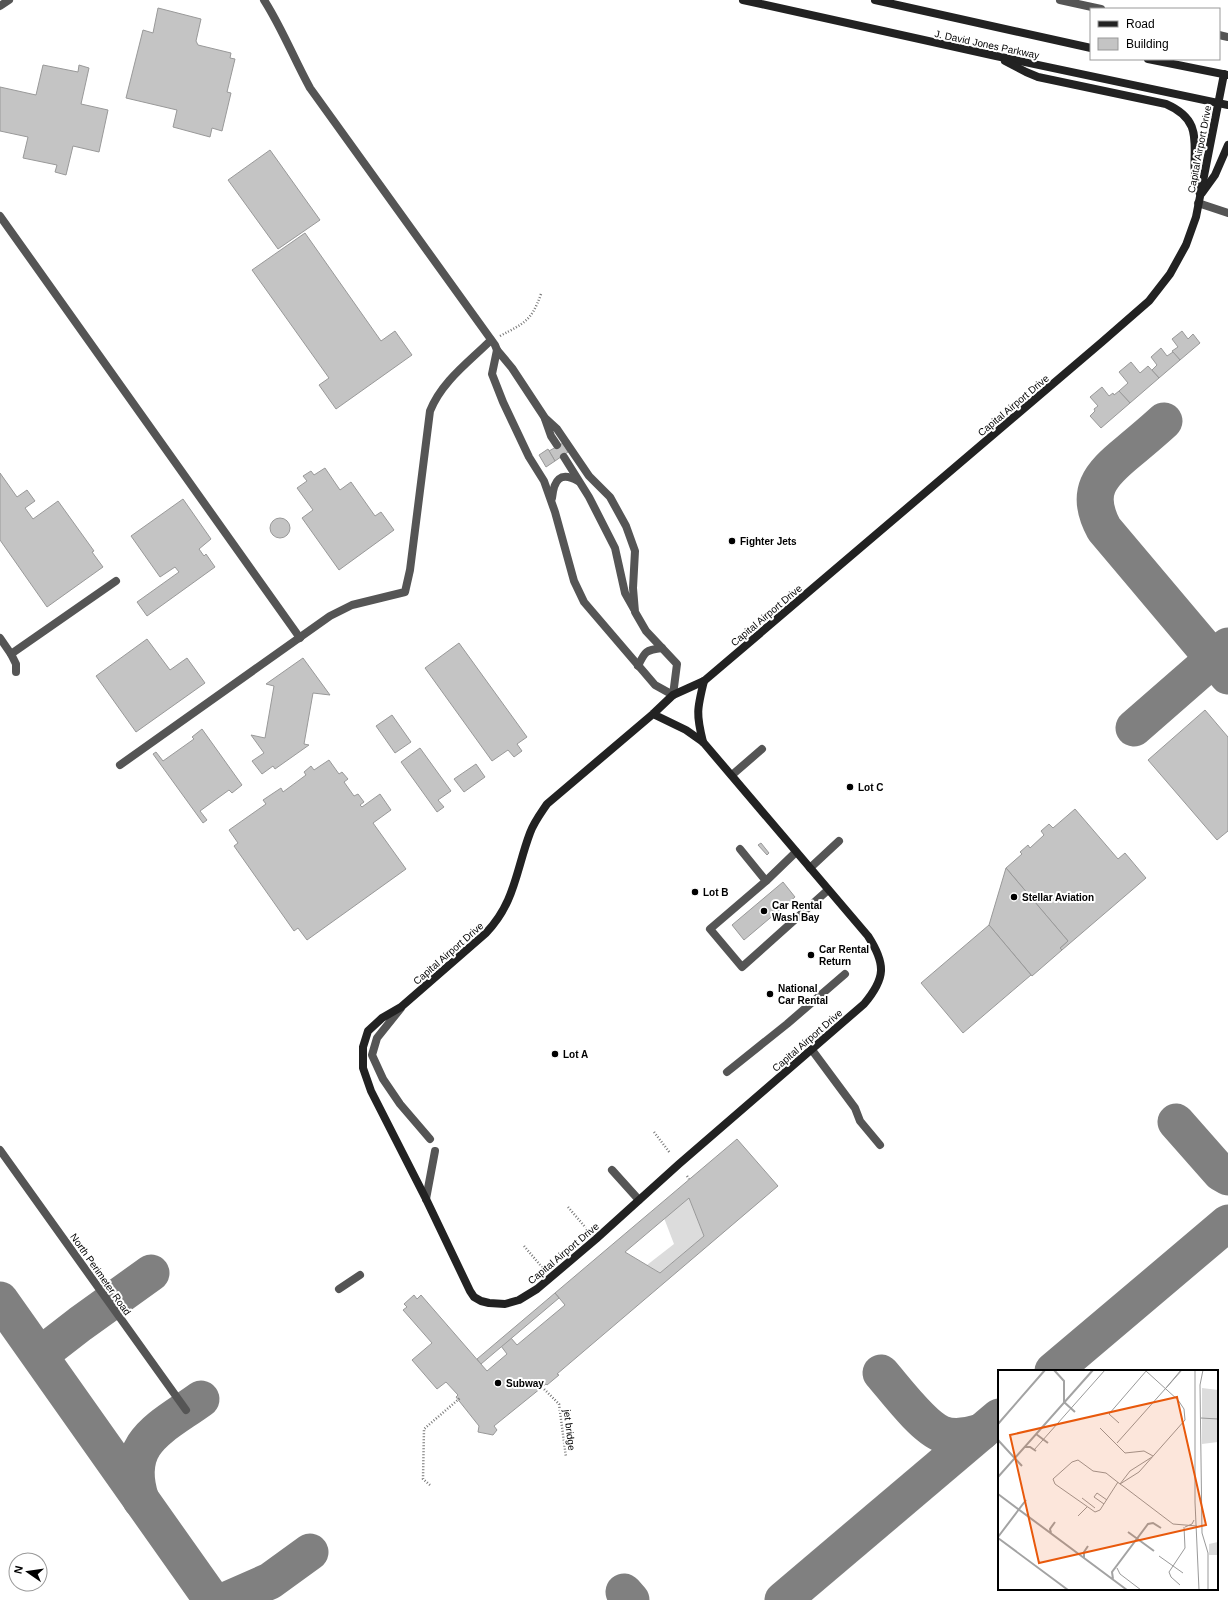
<svg xmlns="http://www.w3.org/2000/svg" width="1228" height="1600" font-family="Helvetica,sans-serif">
  <style>
    .green { fill: #dcdcdc }
    .lines { fill: none; stroke-linecap: round; stroke-linejoin: round }
    .taxiway { stroke: #808080; stroke-width: 37 }
    .building { fill: #c4c4c4; stroke: #999; fill-rule: evenodd }
    .path { stroke: #777; stroke-width: 2.5; stroke-dasharray: 1 2; stroke-linecap: butt }
    .lane { stroke: #555; stroke-width: 8 }
    .street { stroke: #555; stroke-width: 8 }
    .secondary { stroke: #222; stroke-width: 8 }
    .poi-dot { fill: #000; stroke: #fff; stroke-width: 1.5 }
    .labels { text-anchor: middle; stroke-width: 4; stroke-linejoin: round; paint-order: stroke }
    .street-label { font-size: 10px; fill: #000; stroke: #fff }
    .poi-label { font-size: 10px; font-weight: bold; fill: #000; stroke: #fff; text-anchor: start }
    .inset-river { fill: none; stroke: #a3a3a3; stroke-width: 2 }
    .inset-road { fill: none; stroke: #999; stroke-width: 1 }
    .view { fill: #e8590c; fill-opacity: 0.15; stroke: #e8590c; stroke-width: 2 }
    .inset-edge { fill: none; stroke: #000; stroke-width: 2 }
  </style>
  <rect width="100%" height="100%" fill="#fff"/>
  <path class="green" d="M689,1198l15,38 -44,37 -13,-8 27,-21 -10,-26z"/>
  <g class="lines">
    <g class="taxiway">
      <path d="M1164,421c-12,11 -24,21 -36,31 -28,23 -44,40 -24,77l124,147"/>
      <path d="M1134,728l94,-82"/>
      <path d="M1176,1122l45,51 7,4"/>
      <path d="M0,1300l212,300"/>
      <path d="M40,1355l40,-31 71,-51"/>
      <path d="M1053,1371l175,-148"/>
      <path d="M881,1373c14,16 42,54 61,61 13,5 26,2 39,-2"/>
      <path d="M141,1500c-19,-58 20,-72 60,-101"/>
      <path d="M624,1592l7,8"/>
      <path d="M227,1600l43,-19 40,-29"/>
      <path d="M783,1600l216,-183"/>
    </g>
  </g>
  <g class="building">
    <path d="M158,8l43,11 -5,22 2,4 33,8 -1,5 5,1 -8,33 4,1 -9,38 -10,-3 -2,9 -37,-10 4,-17 -51,-12 17,-68 10,3z"/>
    <path d="M43,65l35,7 1,-7 10,3 -8,36 27,6 -9,42 -26,-6 -7,29 -11,-3 2,-7 -34,-7 5,-21 -28,-6v-44l36,8z"/>
    <path d="M270,150l50,70 -42,29 -50,-69z"/>
    <path d="M305,233l76,108 14,-10 17,24 -76,54 -17,-24 10,-7 -77,-108z"/>
    <path d="M1182,331l6,8 5,-5 7,9 -20,17 -8,-9 6,-4 -6,-8z"/>
    <path d="M1161,348l6,8 6,-4 7,8 -21,18 -7,-8 5,-5 -6,-8z"/>
    <path d="M1131,362l9,11 8,-7 11,12 -29,25 -11,-12 9,-8 -9,-11z"/>
    <path d="M1102,387l7,9 4,-3 1,2 5,-4 11,12 -29,25 -11,-12 5,-5 -1,-2 4,-3 -8,-9z"/>
    <path d="M563,443l5,9 -13,9 -6,-10z"/>
    <path d="M548,449l7,12 -9,6 -7,-12z"/>
    <path d="M325,468l15,22 11,-8 24,34 6,-4 13,18 -55,40 -37,-52 11,-8 -16,-22 10,-7 -4,-5 8,-5 3,4z"/>
    <path d="M0,473l17,24 10,-7 8,11 -10,7 8,11 25,-18 36,50 -2,1 11,15 -56,40 -47,-67z"/>
    <path d="M183,499l28,40 -12,10 5,7 2,-2 9,13 -68,49 -10,-14 42,-30 -4,-5 -15,10 -29,-41z"/>
    <circle cx="280" cy="528" r="10"/>
    <path d="M147,639l23,31 17,-12 18,25 -69,49 -40,-56z"/>
    <path d="M459,643l68,94 -10,7 5,7 -8,6 -6,-7 -16,11 -67,-93z"/>
    <path d="M303,658l27,37 -17,-2 -9,51 5,1 -34,24 -2,-3 -11,8 -10,-13 12,-8 -13,-18 14,3 9,-52 -8,-2z"/>
    <path d="M1205,710l23,27v94l-11,9 -69,-80z"/>
    <path d="M392,715l19,27 -16,11 -19,-27z"/>
    <path d="M202,729l40,56 -10,8 -3,-3 -29,21 7,9 -4,3 -50,-69 3,-2 7,9 31,-22 -2,-2z"/>
    <path d="M420,748l31,43 -13,9 6,7 -7,5 -36,-50z"/>
    <path d="M329,760l10,14 3,-2 6,7 -4,3 10,14 4,-2 6,8 -4,3 2,2 18,-13 11,16 -18,13 33,46 -99,71 -9,-12 -4,3 -60,-85 4,-3 -9,-13 37,-26 -3,-4 18,-12 2,4 23,-17 -2,-3 7,-6 3,4z"/>
    <path d="M476,764l9,13 -21,15 -10,-13z"/>
    <path d="M1075,809l43,50 7,-6 21,25 -84,72 -2,-2 8,-7 -62,-73 16,-14 -2,-2 8,-7 2,3 14,-13 -3,-4 8,-7 4,4z"/>
    <path d="M761,843l8,10 -2,2 -9,-10z"/>
    <path d="M1006,868l62,73 -8,7 2,2 -30,26 -43,-51z"/>
    <path d="M783,882l12,15 -51,43 -12,-15z"/>
    <path d="M989,925l42,50 -68,58 -42,-50z"/>
    <path d="M737,1139l41,47 -221,188 2,1 -12,10 -1,-1 -52,42 3,4 -4,5 -15,-3 1,-6 -23,-29 2,-2 -12,-13 -9,7 -25,-29 20,-17 -29,-33 4,-3 -3,-3 10,-9 3,4 4,-4 66,76 20,-17 -6,-8 10,-8 6,7 48,-40 -10,-12zM689,1198l15,38 -44,37 -35,-21z"/>
    <path d="M555,1293l4,5 -78,66 -4,-5z"/>
  </g>
  <g class="lines">
    <g class="path">
      <path d="M500,336c24,-13 31,-14 41,-42"/>
      <path d="M654,1132l16,21"/>
      <path d="M687,1176l2,3"/>
      <path d="M568,1207l18,21"/>
      <path d="M524,1246l17,20"/>
      <path d="M542,1387l17,17 7,53"/>
      <path d="M430,1485l-7,-6 1,-50 36,-31"/>
    </g>
    <g class="lane">
      <path d="M497,350l15,18 33,50 12,11 32,47 21,21 16,29 9,25 -2,37 2,24 11,19 31,33 -4,31 -18,-10 -71,-83 -10,-21 -19,-69 -11,-31 -15,-24 -26,-55 -11,-28z"/>
      <path d="M545,419l6,17 6,9"/>
      <path d="M564,457l25,40 26,51 10,45 9,16"/>
      <path d="M552,498c2,-18 8,-27 26,-17"/>
      <path d="M11,654l5,10v8"/>
      <path d="M638,666c7,-15 8,-16 24,-18"/>
      <path d="M732,775l30,-26"/>
      <path d="M740,849l26,32"/>
      <path d="M796,852l-30,29 -56,48 32,38 86,-77"/>
      <path d="M810,868l29,-27"/>
      <path d="M401,1008l-24,30 -5,17 11,24 17,25 30,35"/>
      <path d="M812,1050l43,58 5,13 20,24"/>
      <path d="M727,1072l60,-48 58,-50"/>
      <path d="M0,1150l186,260"/>
      <path d="M612,1170l27,30"/>
      <path d="M426,1199l9,-48"/>
      <path d="M339,1289l21,-14"/>
    </g>
    <g class="street">
      <path d="M264,0c18,28 30,59 46,88l185,257 2,5"/>
      <path d="M1060,0l41,9"/>
      <path d="M0,6l9,-6"/>
      <path d="M1219,35l9,2"/>
      <path d="M1198,203l30,10"/>
      <path d="M0,216l300,422"/>
      <path d="M0,638l11,16 105,-73"/>
      <path d="M120,765l210,-149 22,-11 53,-13 5,-22 20,-159c12,-30 39,-49 61,-71"/>
    </g>
    <g class="secondary">
      <path d="M743,0l253,56 232,49"/>
      <path d="M875,0l216,48"/>
      <path d="M1148,59l80,16"/>
      <path d="M1005,61l21,11 12,5 128,27c39,17 26,41 29,75 1,5 3,10 5,15"/>
      <path d="M1202,193l13,-18 13,-30"/>
      <path d="M653,714l33,16 17,12 165,194c18,28 18,42 -4,68l-185,160 -83,75 -59,50 -18,11 -14,4 -16,-1 -8,-2 -7,-4 -4,-6 -44,-92 -55,-108 -8,-23v-21l5,-16 14,-13 19,-11 85,-74c29,-30 30,-63 44,-100 4,-11 11,-20 17,-29l106,-90 20,-19 31,-14 398,-339 47,-41 21,-27 16,-29 10,-28 28,-143"/>
      <path d="M703,742c-7,-28 -6,-33 1,-61"/>
    </g>
  </g>
  <g class="poi-dot">
    <circle cx="732" cy="541" r="4"/>
    <circle cx="850" cy="787" r="4"/>
    <circle cx="695" cy="892" r="4"/>
    <circle cx="1014" cy="897" r="4"/>
    <circle cx="764" cy="911" r="4"/>
    <circle cx="811" cy="955" r="4"/>
    <circle cx="770" cy="994" r="4"/>
    <circle cx="555" cy="1054" r="4"/>
    <circle cx="498" cy="1383" r="4"/>
  </g>
  <g class="labels">
    <g class="street-label">
      <text transform="translate(987 44) rotate(12)" y="4">J. David Jones Parkway</text>
      <text transform="translate(1199 149) rotate(-79)" y="4">Capital Airport Drive</text>
      <text transform="translate(1013 405) rotate(-40)" y="4">Capital Airport Drive</text>
      <text transform="translate(766 615) rotate(-40)" y="4">Capital Airport Drive</text>
      <text transform="translate(448 953) rotate(-41)" y="4">Capital Airport Drive</text>
      <text transform="translate(807 1040) rotate(-41)" y="4">Capital Airport Drive</text>
      <text transform="translate(563 1253) rotate(-40)" y="4">Capital Airport Drive</text>
      <text transform="translate(101 1274) rotate(55)" y="4">North Perimeter Road</text>
      <text transform="translate(570 1430) rotate(83)" y="4">jet bridge</text>
    </g>
    <g class="poi-label">
      <text x="740" y="545">Fighter Jets</text>
      <text x="858" y="791">Lot C</text>
      <text x="703" y="896">Lot B</text>
      <text x="1022" y="901">Stellar Aviation</text>
      <text x="772" y="909">Car Rental<tspan x="772" dy="12">Wash Bay</tspan></text>
      <text x="819" y="953">Car Rental<tspan x="819" dy="12">Return</tspan></text>
      <text x="778" y="992">National<tspan x="778" dy="12">Car Rental</tspan></text>
      <text x="563" y="1058">Lot A</text>
      <text x="506" y="1387">Subway</text>
    </g>
  </g>
  <g transform="translate(998 1370)">
    <rect width="220" height="220" fill="#fff"/>
    <path d="M204,18l16,2v52l-16,2zM220,172v13h-9v-11z" fill="#dcdcdc"/>
    <path class="inset-river" d="M56,0l10,11v21l11,10M0,54l47,-54M38,64l12,9M0,70l24,26M26,77h6l6,4M0,107l95,-107M0,124l129,96M130,162l26,19M53,163l-1,-4 5,-7M0,167l28,-37M0,168l70,52M86,188v-6l4,-6M115,209l-1,-7 36,-48 5,-1 8,5"/>
    <path class="inset-road" d="M197,0v132l4,88M205,0l-3,15 2,148 6,20v37M168,18l15,-18M203,48l17,1M121,53l-10,-9 38,-44M102,58l25,25 19,-2 9,5M119,73l65,-73M36,80l71,-80M120,112l-18,28 -5,2 -40,-28 -2,-5 19,-17 6,-2 15,11 13,2 14,11 3,2 50,38 24,2M122,114l19,-12 46,-52 -1,-11 -6,-9 -32,-29M122,114l10,-13 22,-14M84,128l13,10M106,134l-10,-7 3,-4 10,7M80,146l9,-9M187,157l7,-3 2,-4M161,186l24,17M119,198l3,6 21,16M182,215l-9,-8 -2,-5 16,-24 -1,-21"/>
    <path class="view" d="M179,27l29,128 -167,38 -29,-128z"/>
    <rect width="220" height="220" class="inset-edge"/>
  </g>
  <rect x="1090" y="8" width="130" height="52" fill="#ffffff" stroke="#999999"/>
  <rect x="1098" y="21" width="20" height="6" fill="#222222" stroke="#999999"/>
  <text x="1126" y="28" font-size="12" fill="#000000">Road</text>
  <rect x="1098" y="38" width="20" height="12" fill="#c4c4c4" stroke="#999999"/>
  <text x="1126" y="48" font-size="12" fill="#000000">Building</text>
  <g transform="translate(28 1572) rotate(283)"><circle r="19" fill="#ffffff" stroke="#999999"/>
  <path d="M0-3L7 15L0 10L-7 15Z" fill="#000000"/>
  <text y="-6" font-size="11" font-weight="bold" text-anchor="middle" fill="#000000">N</text>
  </g>
</svg>
